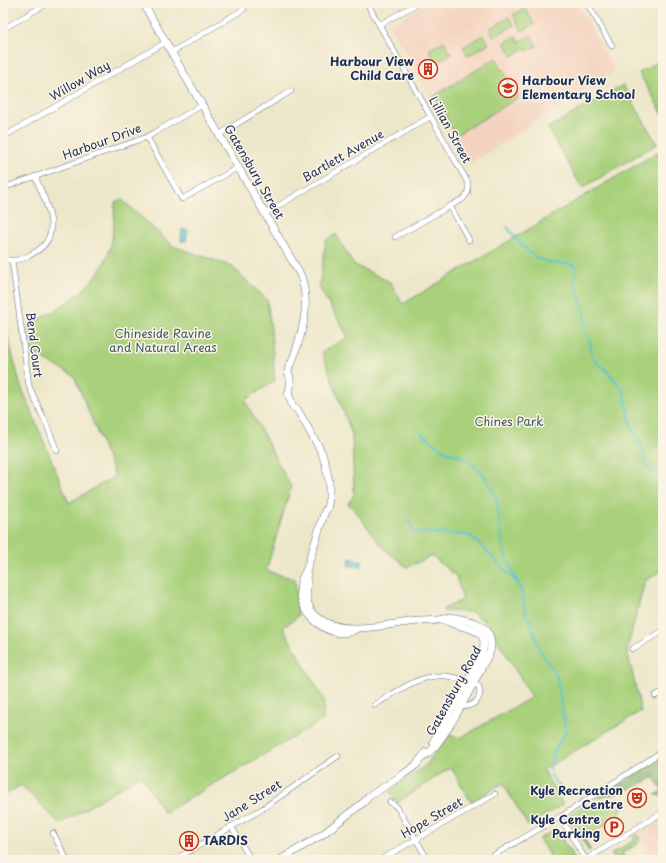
<svg xmlns="http://www.w3.org/2000/svg" width="666" height="863" font-family="'Playpen Sans',sans-serif">
  <style>
    .built { fill: #f4d3c0 }
    .grass { fill: url(#grass-dots); stroke: #62806d }
    .forest { fill: url(#forest-firs); stroke: #507165 }
    .park { fill: #a9d17c; stroke: #62806d }
    .water { fill: url(#water-waves); stroke: #3a7998 }
    .lines { fill: none; stroke-linecap: round; stroke-linejoin: round }
    .stream { stroke: #58c3d2; stroke-width: 2 }
    .street-casing { stroke: #646f84; stroke-width: 6 }
    .secondary-casing { stroke: #646f84; stroke-width: 8 }
    .street { stroke: #fff; stroke-width: 5 }
    .secondary { stroke: #fff; stroke-width: 7 }
    .labels { text-anchor: middle; stroke-width: 3; stroke-linejoin: round; paint-order: stroke }
    .poi-label { font-size: 12px; font-weight: bold; fill: #1b2f5e; stroke: #fcf5e5; text-anchor: end }
    .street-label { font-size: 12px; fill: #1b2f5e; stroke: #fcf5e5 }
    .park-label { font-size: 12px; fill: #3e5866; stroke: #fcf5e5 }
  </style>
  <defs>
    <pattern id="grass-dots" width="8" height="8" patternUnits="userSpaceOnUse"><rect width="8" height="8" fill="#a9d17c"/><path d="M2 2h.1M6 6h.1" fill="none" stroke="#91b46e" stroke-width="1.8" stroke-linecap="round"/></pattern>
    <pattern id="forest-firs" width="22" height="20" patternUnits="userSpaceOnUse"><rect width="22" height="20" fill="#86b36c"/><path d="M5 1l3.5 6h-7zM16 11l3.5 6h-7z" fill="#6d925c"/></pattern>
    <pattern id="water-waves" width="16" height="10" patternUnits="userSpaceOnUse"><rect width="16" height="10" fill="#58c3d2"/><path d="M0 5q4-4 8 0t8 0" fill="none" stroke="#489fae"/></pattern>
  </defs>
  <rect width="100%" height="100%" fill="#fcf5e5"/>
  <filter id="ink" filterUnits="userSpaceOnUse"><feTurbulence type="fractalNoise" baseFrequency=".025" numOctaves="2"/><feDisplacementMap in="SourceGraphic" scale="8" xChannelSelector="R" yChannelSelector="G"/><feConvolveMatrix kernelMatrix="1 2 1 2 8 2 1 2 1" color-interpolation-filters="sRGB"/></filter>
  <filter id="wash" filterUnits="userSpaceOnUse"><feTurbulence type="fractalNoise" baseFrequency=".012" numOctaves="4" result="noise"/><feDisplacementMap in="SourceGraphic" scale="16" xChannelSelector="R" yChannelSelector="G"/><feGaussianBlur stdDeviation="0.9" result="paint"/><feColorMatrix in="noise" values="0 0 0 0 0 0 0 0 0 0 0 0 0 0 0 0 0 1.4 0 .05"/><feComposite in="paint" operator="in"/></filter>
  <g filter="url(#wash)">
    <rect width="100%" height="100%" fill="#ede7ca"/>
    <g class="built">
      <path d="M427,3h150l38,68 -146,93 -79,-139z"/>
      <path d="M663,817v43h-8l-18,-27z"/>
    </g>
    <g class="grass">
      <path d="M618,800l5,8 -2,2 -1,6 -36,22 6,12 -1,1 -20,-34 3,-4 13,-8 2,1z"/>
      <path d="M556,829l19,31h-23l-13,-21z"/>
      <path d="M637,834l3,5 -2,5 -16,9 2,3 -6,3 -1,-3 -3,2 -3,-4 24,-14 -2,-4z"/>
    </g>
    <path class="forest" d="M663,757v39l-8,-1 7,-4 -8,-13 -34,15 -23,5z"/>
    <g class="park">
      <path d="M525,8l9,16 -12,7 -9,-16z"/>
      <path d="M509,17l5,8 -20,12 -5,-8z"/>
      <path d="M484,35l5,9 -21,12 -5,-9z"/>
      <path d="M531,35l6,11 -10,5 -3,-3 -11,8 -9,-13 11,-7 4,6z"/>
      <path d="M444,41l7,13 -15,9 -7,-13z"/>
      <path d="M496,58l23,39 -63,38 -22,-39z"/>
      <path d="M663,59v56l-24,-42z"/>
      <path d="M623,85l34,59 -75,44 -34,-60z"/>
      <path d="M663,149v421l-18,11 -18,69 14,61 -98,59 20,34 -35,22 -25,-43 -32,19 -20,-35 -54,36 -7,-12 36,-26 23,-30 11,3 72,-41 -45,-74 -15,-11 -29,-1 2,-3 18,-8 -7,-24 -24,-20 -25,11 -25,-20 -27,-37 -7,-6 6,-9 -2,-60 -30,-83 26,-15 -29,-50 7,-47 10,-6 17,30 37,18 13,22z"/>
      <path d="M121,199l52,47 58,20 36,34 4,30 4,51 -30,19 46,87 -25,84 29,8 3,37 -15,12 41,72 -1,20 -159,93 -23,-38 -81,49 -39,-39 -18,11v-479l17,67 49,119 46,-27 -41,-100 -43,-24 -3,-27c36,-18 77,-42 84,-86 2,-12 2,-25 3,-37z"/>
    </g>
    <g class="water">
      <path d="M182,229l6,1 -2,11h-5z"/>
      <path d="M350,558l13,4 -2,6 -13,-3z"/>
    </g>
    <g class="lines">
      <g class="stream">
        <path d="M507,227c12,15 24,33 45,36 10,1 14,-1 24,3l-1,18 11,31 -3,13 7,12 2,15 4,7 10,8 17,19 9,39 10,20 5,19 16,11"/>
        <path d="M421,433l22,17 22,8 18,15 13,25 8,53 18,42 4,22 5,7 9,29 16,23 10,56c-6,13 -21,32 -14,47 3,6 9,10 12,15"/>
        <path d="M408,520l7,12 54,3 13,11 33,35"/>
      </g>
    </g>
  </g>
  <g filter="url(#ink)">
    <g class="lines">
      <g class="street-casing">
        <g id="street">
          <path d="M367,3l101,180v9l-5,7 -13,7 19,34"/>
          <path d="M587,3l25,43"/>
          <path d="M379,25l39,-22"/>
          <path d="M3,29l45,-26"/>
          <path d="M172,52l72,-43"/>
          <path d="M220,134l71,-43"/>
          <path d="M3,137l163,-95"/>
          <path d="M147,137l35,62 57,-32"/>
          <path d="M3,188l144,-51 55,-32"/>
          <path d="M266,213l164,-96"/>
          <path d="M395,237l55,-31"/>
          <path d="M3,259c10,3 18,1 27,-4 37,-17 16,-51 5,-79"/>
          <path d="M12,261l17,125 19,42 9,23"/>
          <path d="M632,649l31,-18"/>
          <path d="M655,696l8,-4"/>
          <path d="M375,705c21,-13 46,-32 71,-29 11,1 21,6 31,9l2,2c4,15 -8,20 -19,20"/>
          <path d="M390,802l7,5 31,53"/>
          <path d="M560,817l26,43"/>
          <path d="M231,826l20,34"/>
          <path d="M53,833l14,27"/>
          <path d="M174,860l88,-51 76,-53"/>
          <path d="M380,860l115,-66"/>
          <path d="M485,860l75,-43 103,-66"/>
          <path d="M585,860l78,-48"/>
        </g>
      </g>
      <g class="secondary-casing">
        <g id="secondary">
          <path d="M143,3l158,273c10,31 1,57 -9,86l-3,4 -1,6c3,5 3,16 0,21l5,14 4,2 24,42 4,11 4,20v16l-2,11 -2,2 -19,60c-21,31 21,75 50,58"/>
          <path d="M306,571c4,16 -5,29 9,44 25,24 74,8 104,6 9,-1 22,1 30,-4 21,3 47,7 41,35 -13,22 -46,94 -66,104"/>
          <path d="M433,742l48,-86c13,-33 -20,-25 -36,-36"/>
          <path d="M280,860l43,-26 41,-32 4,-5 33,-21 15,-11 10,-13"/>
        </g>
      </g>
      <use href="#street" class="street"/>
      <use href="#secondary" class="secondary"/>
    </g>
  </g>
  <defs>
    <g id="building-ring" transform="scale(1)"><circle r="9.5" fill="#fcf5e5" stroke="#c8321e" stroke-width="1.5"/><path d="M-4-6H4V6H1V3H-1V6H-4ZM-2.5-4.3h1.7v1.8h-1.7ZM.8-4.3h1.7v1.8H.8ZM-2.5-1h1.7V.8h-1.7ZM.8-1h1.7V.8H.8Z" fill="#c8321e"/></g>
    <g id="school-ring" transform="scale(1)"><circle r="9.5" fill="#fcf5e5" stroke="#c8321e" stroke-width="1.5"/><path d="M0-5L7-2L0 1L-7-2ZM-4 1L0 2.5L4 1V4Q0 6-4 4Z" fill="#c8321e"/></g>
    <g id="theatre-ring" transform="scale(1)"><circle r="9.5" fill="#fcf5e5" stroke="#c8321e" stroke-width="1.5"/><path d="M-5-5.5Q0-4 5-5.5V0Q5 5 0 6Q-5 5-5 0ZM-3.3-2.5H-1v1.5H-3.3ZM1-2.5H3.3v1.5H1ZM-2.8 1Q0 5.5 2.8 1Z" fill="#c8321e"/></g>
    <g id="parking-ring" transform="scale(1)"><circle r="9.5" fill="#fcf5e5" stroke="#c8321e" stroke-width="1.5"/><path d="M-3.5-5.5H1a3.5 3.5 0 0 1 0 7H-1V5.5H-3.5ZM-1-3.4V-.6H.8a1.4 1.4 0 0 0 0-2.8Z" fill="#c8321e"/></g>
  </defs>
  <g fill-rule="evenodd">
    <use href="#building-ring" x="428" y="69"/>
    <use href="#school-ring" x="508" y="88"/>
    <use href="#theatre-ring" x="637" y="798"/>
    <use href="#parking-ring" x="614" y="827"/>
    <use href="#building-ring" x="189" y="841"/>
  </g>
  <g class="labels">
    <g class="poi-label">
      <text x="414" y="66">Harbour View<tspan x="414" dy="14">Child Care</tspan></text>
      <text x="522" y="85" text-anchor="start">Harbour View<tspan x="522" dy="14">Elementary School</tspan></text>
      <text x="623" y="795">Kyle Recreation<tspan x="623" dy="14">Centre</tspan></text>
      <text x="600" y="824">Kyle Centre<tspan x="600" dy="14">Parking</tspan></text>
      <text x="203" y="845" text-anchor="start">TARDIS</text>
    </g>
    <g class="street-label">
      <text transform="translate(80 81) rotate(-30)" y="4">Willow Way</text>
      <text transform="translate(450 130) rotate(61)" y="4">Lillian Street</text>
      <text transform="translate(102 142) rotate(-20)" y="4">Harbour Drive</text>
      <text transform="translate(343 156) rotate(-30)" y="4">Bartlett Avenue</text>
      <text transform="translate(254 172) rotate(60)" y="4">Gatensbury Street</text>
      <text transform="translate(34 345) rotate(83)" y="4">Bend Court</text>
      <text transform="translate(454 691) rotate(-61)" y="4">Gatensbury Road</text>
      <text transform="translate(252 801) rotate(-32)" y="4">Jane Street</text>
      <text transform="translate(432 818) rotate(-30)" y="4">Hope Street</text>
    </g>
    <g class="park-label">
      <text x="163" y="338">Chineside Ravine<tspan x="163" dy="14">and Natural Areas</tspan></text>
      <text x="509" y="426">Chines Park</text>
    </g>
  </g>
  <rect width="666" height="863" fill="none" stroke="#fcf5e5" stroke-width="16"/>
</svg>
